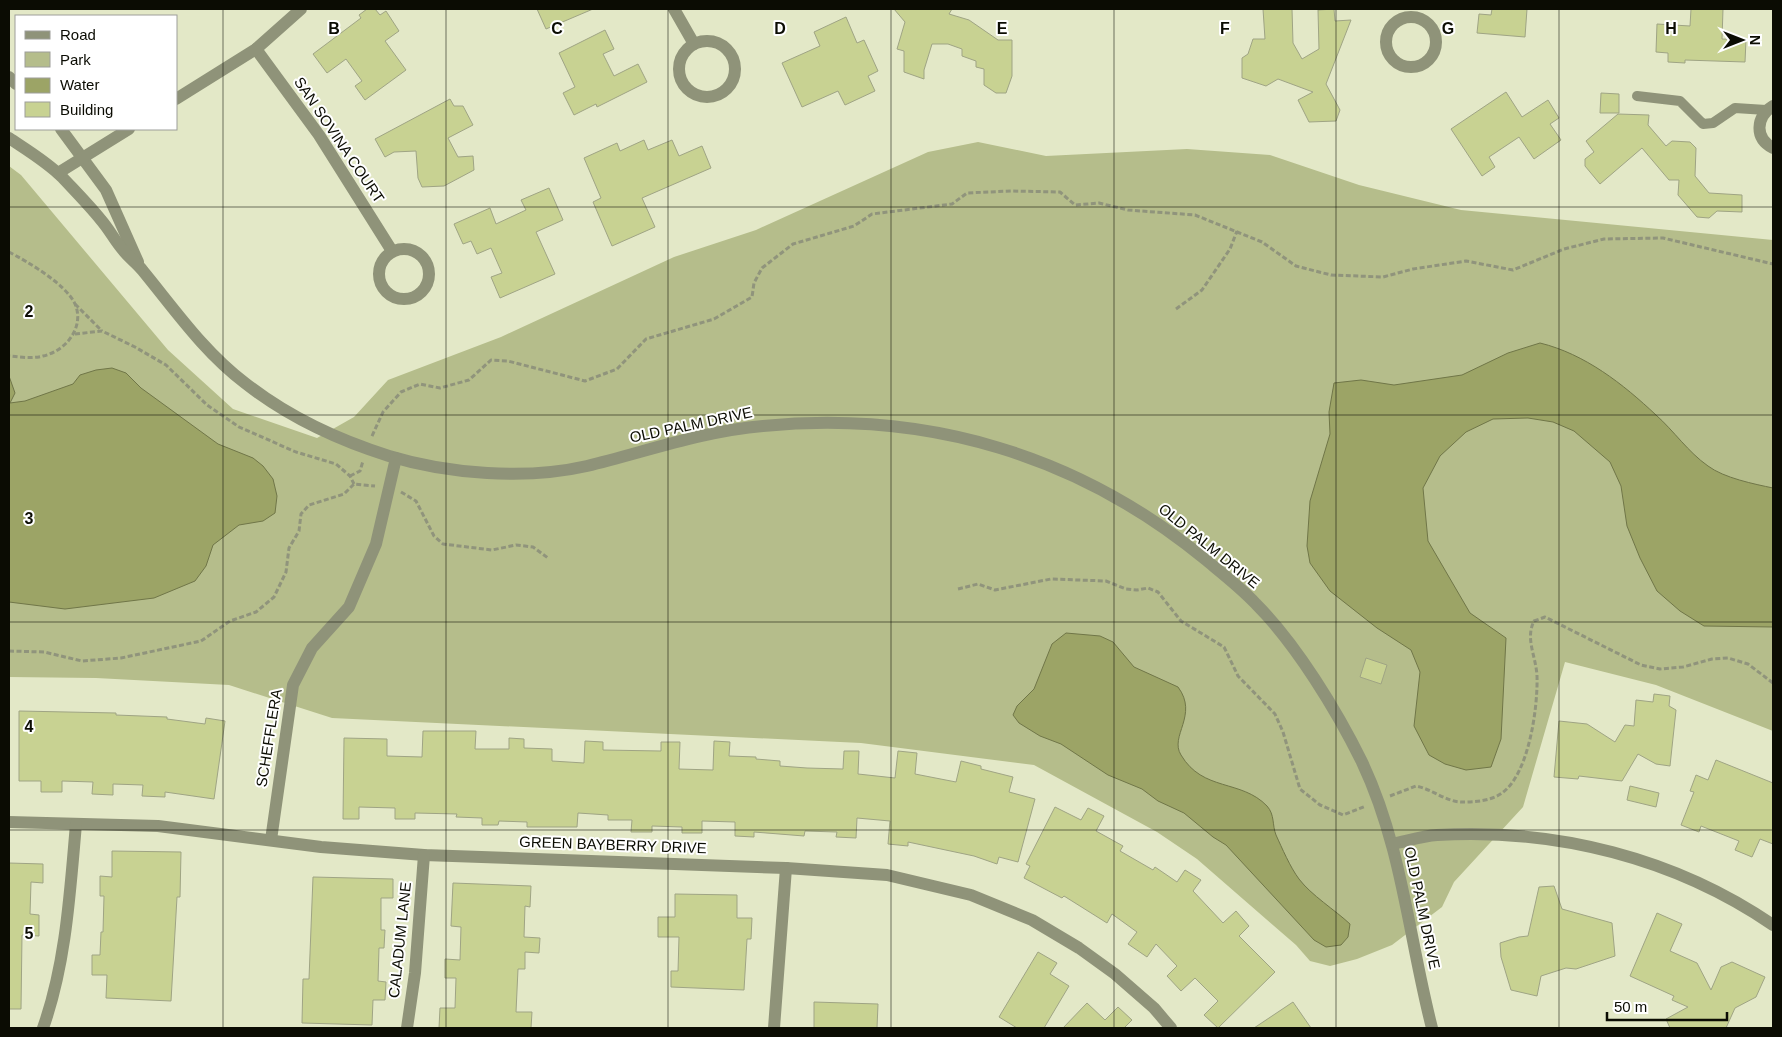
<svg xmlns="http://www.w3.org/2000/svg" width="1782" height="1037" font-family="Helvetica,sans-serif">
  <style>
    .green { fill: #b5bd8b }
    .water { fill: #9ca466; stroke: #707648 }
    .building { fill: #c8d292; stroke: #9fa484 }
    .lines { fill: none; stroke-linecap: round; stroke-linejoin: round }
    .path { stroke: #90947c; stroke-width: 3; stroke-dasharray: 5 2.5; stroke-linecap: butt }
    .service { stroke: #8f9379; stroke-width: 10 }
    .minor { stroke: #8f9379; stroke-width: 12 }
    .grid { fill: none; stroke: #0b0c03; stroke-width: 1; stroke-opacity: 0.55 }
    .labels { text-anchor: middle; stroke-width: 4; stroke-linejoin: round; paint-order: stroke }
    .street-label { font-size: 15px; fill: #0b0c03; stroke: #fff }
    .grid-label { font-size: 16px; text-anchor: middle; font-weight: bold; fill: #0b0c03; stroke: #fff; stroke-width: 4; stroke-linejoin: round; paint-order: stroke }
  </style>
  <rect width="100%" height="100%" fill="#e3e8c7"/>
  <path class="green" d="M978,142l68,14 141,-7 83,6 89,30 102,25 312,30v491l-117,-46 -91,-23 -42,145 -69,75 -12,25 -50,38 -35,14 -27,7 -20,-5 -14,-16 -99,-86 -40,-27 -123,-67 -173,-22 -529,-25 -103,-33 -133,-7 -87,-1v-511l12,9 147,175 65,59 84,29 37,-21 34,-37 113,-43 173,-80 82,-27 172,-78z"/>
  <g class="water">
    <path d="M1540,343c45,11 83,41 116,72 18,16 32,37 52,51 16,12 46,18 65,22v139l-69,-1 -24,-15 -23,-20 -17,-33 -13,-32 -6,-40 -11,-24 -36,-31 -21,-9 -25,-4 -35,1 -27,13 -26,24 -17,32 5,53 42,72 36,25 -5,101 -10,28 -25,3 -21,-6 -16,-9 -15,-29 6,-54 -9,-22 -34,-22 -47,-37 -20,-28 -3,-17 3,-45 20,-67 -1,-22 5,-29 27,-3 33,5 68,-10 46,-22z"/>
    <path d="M112,368l14,5 15,15 77,56 35,14 10,8 10,13 4,17 -2,17 -12,8 -24,4 -26,20 -7,21 -11,15 -41,17 -89,11 -56,-7v-226l6,17 -5,10 15,-2 48,-17 7,-9 16,-5z"/>
    <path d="M1066,633l34,3 13,6 21,25 44,20c21,28 -9,49 3,68 22,37 60,24 86,51 8,9 5,19 9,29 6,13 14,32 23,44 12,16 36,31 51,45l-2,13 -7,8 -15,2 -12,-7 -88,-95 -13,-8 -29,-24 -26,-12 -16,-12 -34,-14 -47,-31 -21,-8 -21,-13 -6,-8 4,-9 17,-17 18,-45z"/>
  </g>
  <g class="building">
    <path d="M367,9h8l5,6 6,-4 13,20 -14,10 21,29 -41,30 -10,-14 7,-5 -16,-22 -19,14 -14,-19 48,-36 -2,-3z"/>
    <path d="M537,9h56l-47,20z"/>
    <path d="M894,9h58l-3,5 20,6 29,20h14v36l-6,17h-10l-12,-8v-16l-8,-2v-6l-14,-5v-7l-14,-5h-16l-8,26v9l-20,-7v-21l-7,-2 8,-27z"/>
    <path d="M1263,9h29l1,34 9,16 17,-10 -1,-39 16,-1 1,12 16,-1 -25,64 14,26 -4,11 -27,1 -11,-22 15,-8 -35,-13 -12,7 -24,-8v-20l6,-4 5,-15h12z"/>
    <path d="M1492,9h35l-2,28 -48,-4 2,-19 12,1z"/>
    <path d="M1691,9h32l-1,30 24,1 -1,22 -60,-2v3l-17,-1v-9l-12,-1 1,-28 33,2z"/>
    <path d="M846,17l11,26 7,-3 14,31 -10,5 7,15 -30,14 -7,-14 -36,16 -20,-44 38,-17 -6,-14z"/>
    <path d="M605,30l9,19 -11,5 11,22 24,-12 9,18 -50,25 -1,-3 -22,11 -11,-22 12,-6 -16,-34z"/>
    <path d="M1506,92l16,25 26,-17 11,18 -9,6 11,16 -27,19 -15,-22 -30,20 6,10 -13,9 -31,-47z"/>
    <path d="M1601,93l18,1v19h-19z"/>
    <path d="M450,99l4,7h9l10,19 -25,13 10,19 15,-1 1,14 -30,16 -22,1 -4,-9 -2,-27 -22,1 -9,5 -10,-18z"/>
    <path d="M1618,114l31,1 -1,10 18,21 6,-5 18,1 6,6 -1,28 14,17 33,2v17l-25,-1 -8,7 -12,-1 -19,-22 1,-15h-10l-27,-32 -42,36 -15,-18v-7l9,-7 -8,-11z"/>
    <path d="M644,140l4,10 24,-10 7,16 23,-10 9,22 -69,30 13,29 -43,19 -19,-44 8,-4 -17,-40 33,-15 3,8z"/>
    <path d="M549,188l14,32 -27,12 19,42 -55,24 -9,-21 11,-4 -11,-25 -14,6 -6,-13 -8,3 -9,-20 36,-16 6,16 30,-14 -5,-10z"/>
    <path d="M1366,658l21,7 -6,19 -21,-7z"/>
    <path d="M1654,694l16,2 -1,10 7,4 -6,56 -14,-2 -18,-10 -16,27 -43,-5 -1,3 -24,-2 5,-56 28,3 28,18 10,-17 9,1 2,-26 17,2z"/>
    <path d="M19,711l97,2v2l51,2v2l38,5 1,-6 19,3 -11,78 -49,-7v5l-23,-1 1,-11 -30,-1v11l-21,-1 1,-12 -31,-1v11h-21v-11h-22z"/>
    <path d="M423,731h53l-1,18h34v-11l15,1v9l28,1v12l32,2 1,-22 18,1v8l58,1v-9h19l-1,27 34,1 1,-29 16,1 -1,14 27,1v2l24,2v5l27,2 36,1 1,-18h15l-1,23 37,4 3,-27 19,2 -2,21 41,8 5,-21 20,5v3l32,8 -4,15 26,7 -17,63 -19,-5 -2,7 -23,-8 -66,-14v4l-20,-2 2,-23 -33,-3 -1,20 -20,-1 1,-5 -32,-1 -1,5 -50,-4v5l-19,-1v-14l-33,-1v12h-20v-6l-30,-1v6h-21l1,-12h-24v-5l-30,-2 -1,14h-50v-5l-28,-1 -1,4h-16v-7l-26,-1 1,-3 -42,-1v6h-20v-11l-36,-1v12h-16l1,-81 43,1v17l35,1z"/>
    <path d="M1716,760l57,23v61l-13,-5 -8,18 -17,-7 4,-9 -38,-15 -2,6 -18,-7 13,-33 -4,-1 6,-16 12,5z"/>
    <path d="M1630,786l29,7 -3,14 -29,-7z"/>
    <path d="M1055,807l26,13 7,-12 16,8 -8,15 27,15 -3,5 33,19 2,-3 22,15 8,-12 16,10 -8,11 30,32 13,-12 13,15 -10,10 36,36 -57,56 -14,-13 14,-14 -23,-23 -14,13 -14,-15 10,-10 -21,-22 -9,13 -19,-13 9,-12 -25,-18 -5,9 -43,-27 -2,2 -38,-20 6,-12 -4,-2z"/>
    <path d="M112,851l69,1 -1,45h-3l-6,104 -65,-3 1,-23h-15v-20h8l1,-23h2l1,-36h-4v-20l12,1z"/>
    <path d="M9,863l34,1v19l-12,-1 -1,32 9,1v21l-17,-1 -1,74h-12z"/>
    <path d="M313,877l80,2v19h-12v32h4l-1,18h-5l-1,33 8,1 -1,18h-12l-1,25 -70,-2 1,-44h6z"/>
    <path d="M453,883l78,3 -1,21 -5,-1 -1,31 16,1 -1,15 -14,-1v17h-7l-2,43h16l-1,16h-92l1,-20h15l1,-30h-11v-19l15,1 1,-33 -10,-1z"/>
    <path d="M1554,886l8,23 50,14 3,33 -39,13 -10,-1 -25,8 -4,20 -26,-6 -10,-33 -1,-14 19,-6 9,-1 11,-49z"/>
    <path d="M675,894l62,1v23h15l-1,21h-4l-3,51 -73,-3v-16h7l1,-34h-21v-20h17z"/>
    <path d="M1657,913l25,11 -12,27 27,12 14,27 10,-23 11,-5 33,15 -9,20 -21,11 -9,20h-56l-4,-9 22,-12 -16,-7 2,-4 -44,-20z"/>
    <path d="M1038,952l19,11 -7,11 19,12 -25,42h-27l-18,-11z"/>
    <path d="M814,1002l64,2 -1,24h-63z"/>
    <path d="M1293,1002l18,26h-57z"/>
    <path d="M1087,1003l18,17 13,-13 14,13 -8,8h-61z"/>
  </g>
  <g class="lines">
    <g class="path">
      <path d="M9,252c19,10 57,32 66,52 10,23 -9,47 -32,52 -11,3 -23,1 -34,0"/>
      <path d="M75,304l27,27"/>
      <path d="M1176,309l26,-19 28,-41 7,-18"/>
      <path d="M75,334l27,-3 33,16 31,18 41,40 32,22 57,25 40,12 14,12 4,8"/>
      <path d="M372,436l11,-24 18,-20 19,-8 20,4 29,-8 22,-20 17,1 77,20 32,-12 29,-30 68,-20 38,-22 2,-14 8,-15 31,-24 61,-18 18,-12 80,-10 15,-11 44,-2 49,1 15,13 24,-2 29,7 67,5 67,27 34,24 35,9 52,2 30,-8 53,-8 47,9 51,-21 40,-10 59,-1 110,26"/>
      <path d="M350,476l10,-5 3,-10"/>
      <path d="M401,492l15,9 18,35 9,8 49,6 24,-5 17,2 15,11"/>
      <path d="M958,589l20,-5 17,6 56,-11 55,2 20,8 11,1 11,-2 10,4 23,29 43,26 14,29 37,38 8,18 17,57 20,16 23,10 23,-9"/>
      <path d="M9,651l35,1 38,9 39,-3 80,-17 29,-20 26,-9 18,-15 12,-25 3,-24 10,-17 2,-17 8,-9 35,-11 10,-10 21,2"/>
      <path d="M1390,796l26,-10c16,3 30,16 46,16 13,0 29,-1 40,-9 27,-19 36,-86 35,-117 -1,-20 -12,-37 -3,-55l11,-4 96,48 19,4 23,-2 29,-8 16,-1 20,6 25,19"/>
    </g>
    <path class="service" d="M1637,96l43,5 23,23 10,-1 22,-15 31,2"/>
    <g class="minor">
      <path d="M674,9l20,35"/>
      <circle cx="1411" cy="42" r="25"/>
      <circle cx="707" cy="69" r="28"/>
      <path d="M256,49l63,86 73,116"/>
      <path d="M9,77l7,7"/>
      <path d="M176,99l80,-50 45,-40"/>
      <path d="M1773,106c-17,11 -19,32 0,42"/>
      <path d="M61,129l45,61 32,72"/>
      <path d="M9,138c18,12 38,24 53,39 13,14 27,28 39,43 8,9 14,21 22,30 6,8 14,13 20,21 32,39 61,81 102,112 42,33 93,57 144,73 59,18 137,24 198,10 58,-14 116,-35 176,-40 164,-16 316,29 443,134 17,14 35,28 50,44 40,40 81,107 106,158 40,84 47,177 70,266"/>
      <path d="M58,173l71,-44"/>
      <circle cx="404" cy="274" r="25"/>
      <path d="M9,822l149,4 163,21 103,8 362,13 101,7 84,20 61,25 47,28 36,26 39,34 17,20"/>
      <path d="M271,840l22,-155 19,-37 37,-41 27,-63 20,-86"/>
      <path d="M1392,844c15,-3 30,-8 45,-9 119,-7 238,23 336,90"/>
      <path d="M43,1028c23,-64 27,-136 33,-204"/>
      <path d="M407,1028l8,-55 9,-118"/>
      <path d="M774,1028l12,-160"/>
    </g>
  </g>
  <path class="grid" d="M223,9v1019M446,9v1019M668,9v1019M891,9v1019M1114,9v1019M1336,9v1019M1559,9v1019M9,207h1764M9,415h1764M9,622h1764M9,830h1764"/>
  <g class="labels">
    <g class="street-label">
      <text transform="translate(339 140) rotate(56)" y="5">SAN SOVINA COURT</text>
      <text transform="translate(691 425) rotate(-12)" y="5">OLD PALM DRIVE</text>
      <text transform="translate(1209 546) rotate(39)" y="5">OLD PALM DRIVE</text>
      <text transform="translate(269 738) rotate(-81)" y="5">SCHEFFLERA</text>
      <text transform="translate(613 845) rotate(2)" y="5">GREEN BAYBERRY DRIVE</text>
      <text transform="translate(1422 908) rotate(78)" y="5">OLD PALM DRIVE</text>
      <text transform="translate(400 940) rotate(-84)" y="5">CALADUM LANE</text>
    </g>
  </g>
  <g class="grid-label">
    <text x="334" y="34">B</text>
    <text x="557" y="34">C</text>
    <text x="780" y="34">D</text>
    <text x="1002" y="34">E</text>
    <text x="1225" y="34">F</text>
    <text x="1448" y="34">G</text>
    <text x="1671" y="34">H</text>
    <text x="29" y="317">2</text>
    <text x="29" y="524">3</text>
    <text x="29" y="732">4</text>
    <text x="29" y="939">5</text>
  </g>
  <rect width="1782" height="1037" fill="none" stroke="#0b0c03" stroke-width="20"/>
  <rect x="15" y="15" width="162" height="115" fill="#ffffff" stroke="#9d9e9a"/>
  <rect x="25" y="31" width="25" height="8" fill="#8f9379" stroke="#9d9e9a"/>
  <text x="60" y="40" font-size="15" fill="#0b0c03">Road</text>
  <rect x="25" y="52" width="25" height="15" fill="#b5bd8b" stroke="#9d9e9a"/>
  <text x="60" y="65" font-size="15" fill="#0b0c03">Park</text>
  <rect x="25" y="78" width="25" height="15" fill="#9ca466" stroke="#9d9e9a"/>
  <text x="60" y="90" font-size="15" fill="#0b0c03">Water</text>
  <rect x="25" y="102" width="25" height="15" fill="#c8d292" stroke="#9d9e9a"/>
  <text x="60" y="115" font-size="15" fill="#0b0c03">Building</text>
  <g transform="translate(1742 40) rotate(90)" stroke="#ffffff" stroke-width="4" paint-order="stroke">
  <path d="M0-4L9 19L0 12L-9 19Z" fill="#0b0c03"/>
  <text y="-8" font-size="14" font-weight="bold" text-anchor="middle" fill="#0b0c03">N</text>
  </g>
  <path d="M1607 1012v8h120v-8" fill="none" stroke="#0b0c03" stroke-width="2.5"/>
  <text x="1614" y="1012" font-size="15" fill="#0b0c03" stroke="#ffffff" stroke-width="4" paint-order="stroke">50 m</text>
</svg>
